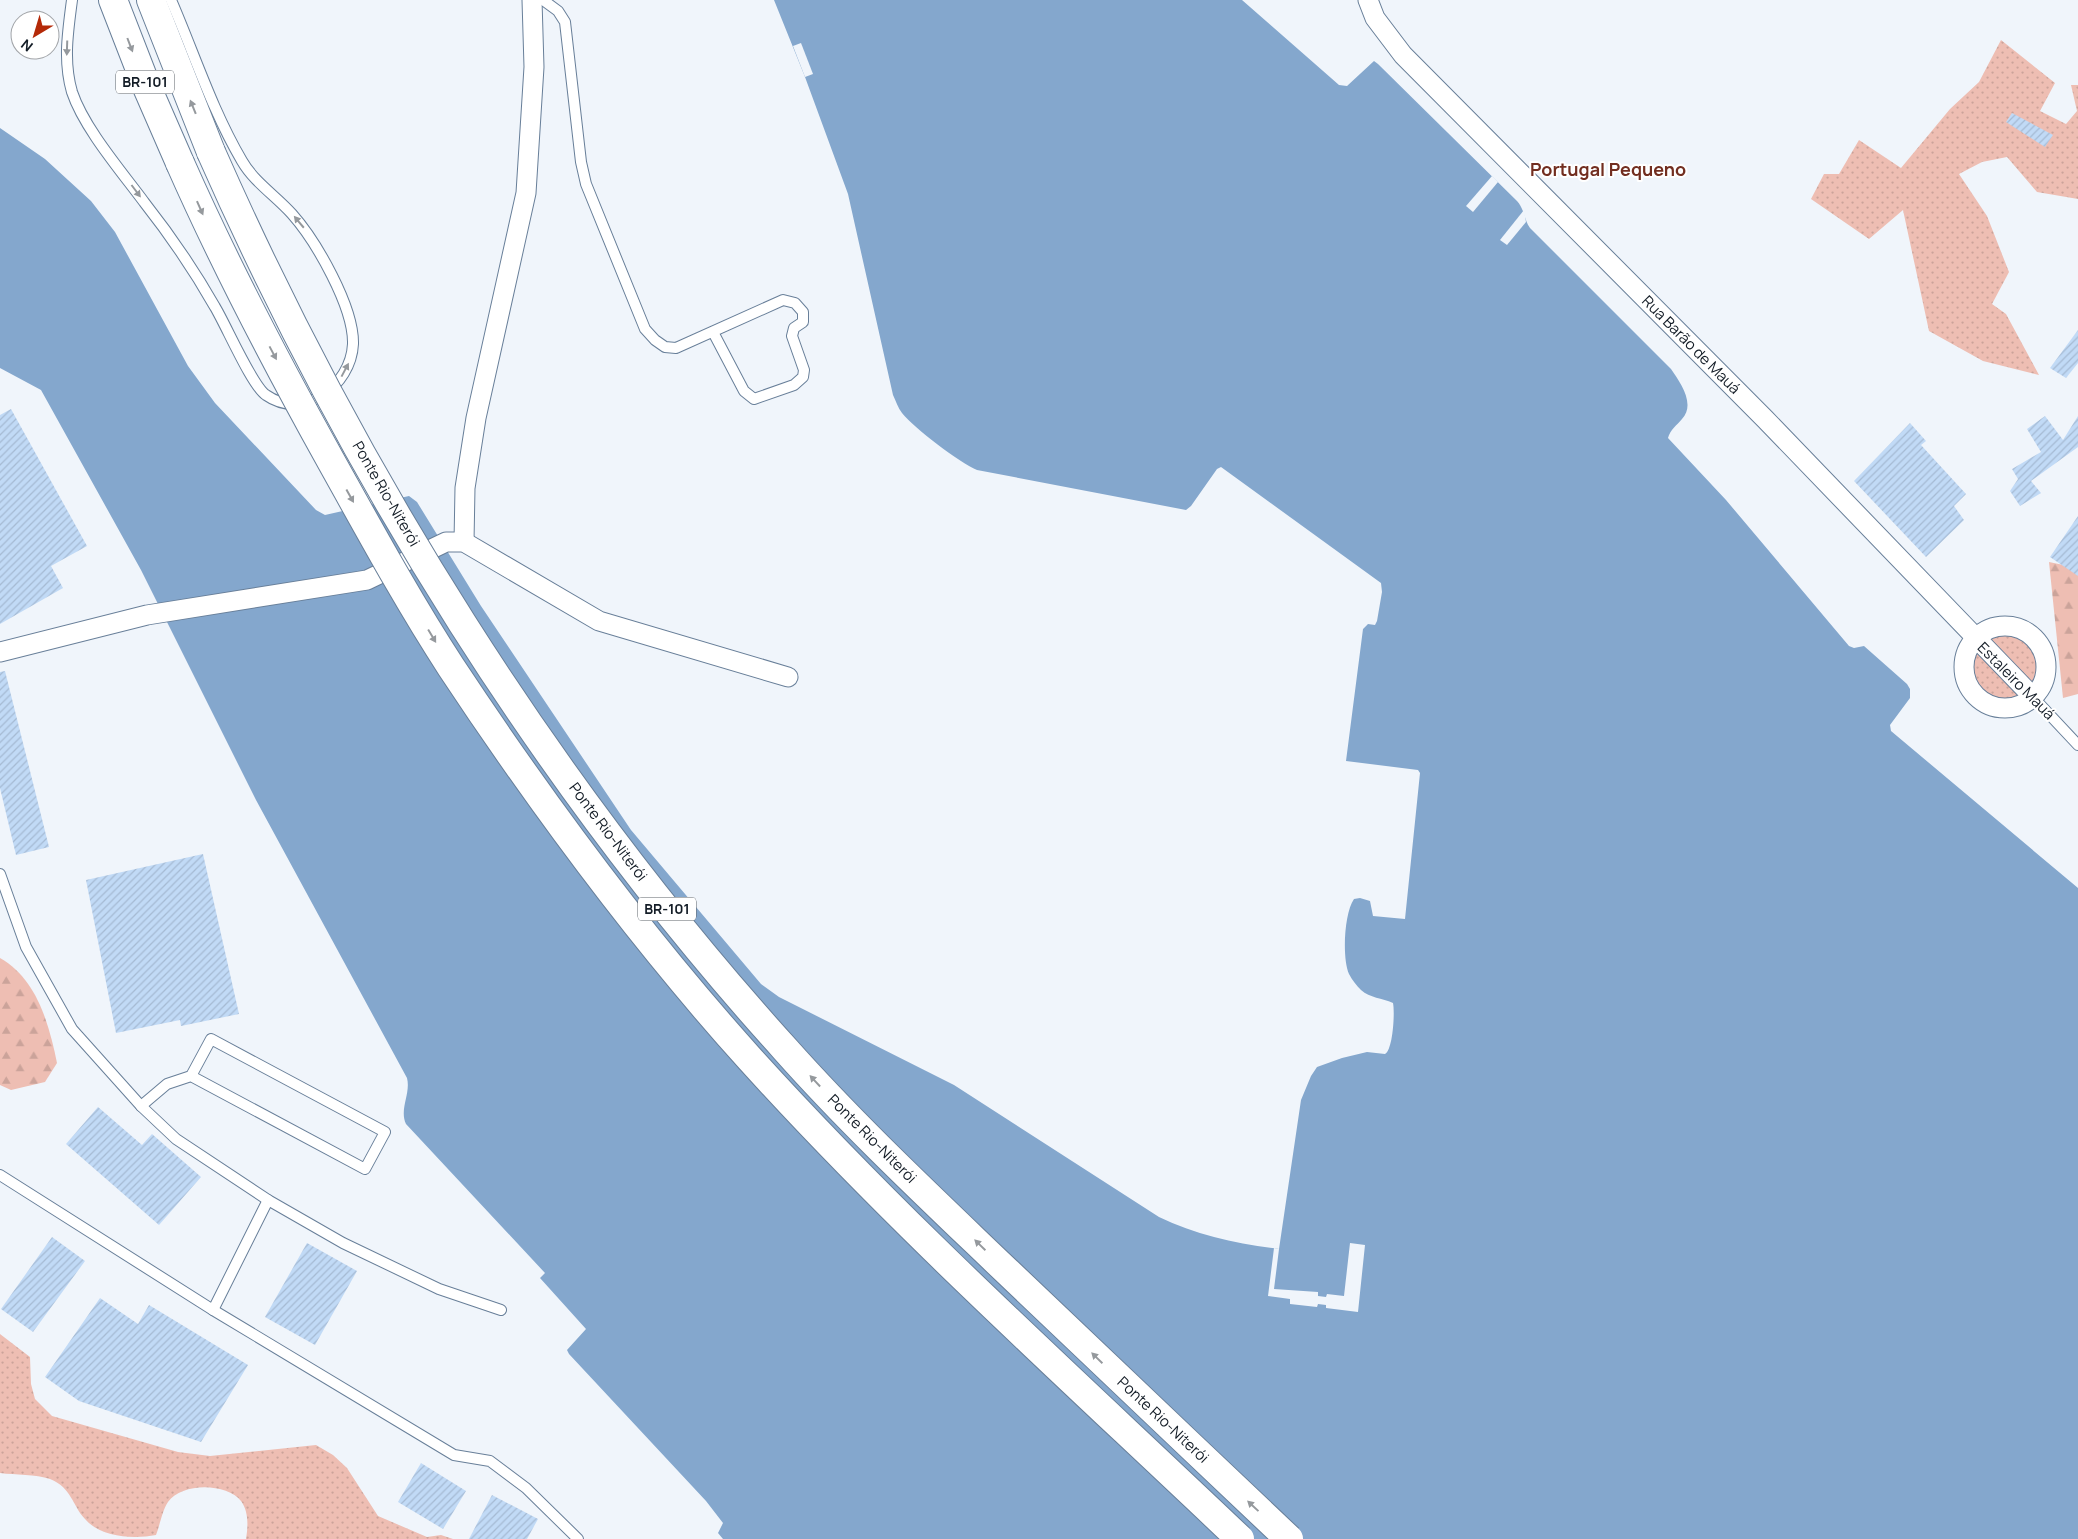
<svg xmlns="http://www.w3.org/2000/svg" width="2078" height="1539" font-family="Manrope,sans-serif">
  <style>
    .grass { fill: url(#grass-dots) }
    .forest { fill: url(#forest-firs) }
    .water { fill: #84a7cd }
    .pier { fill: #f0f5fb }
    .building { fill: url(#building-hatch) }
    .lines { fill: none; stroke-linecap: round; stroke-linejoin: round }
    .lane-casing { stroke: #687f99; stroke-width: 12 }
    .street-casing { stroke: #687f99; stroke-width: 21 }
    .highway-casing { stroke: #687f99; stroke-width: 30 }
    .lane { stroke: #fff; stroke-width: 10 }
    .street { stroke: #fff; stroke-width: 19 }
    .highway { stroke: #fff; stroke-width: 28 }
    .highway-bridge-casing { stroke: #687f99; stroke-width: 30; stroke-linecap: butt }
    .highway-bridge { stroke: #fff; stroke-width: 28 }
    .oneway { fill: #95999d }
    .labels { text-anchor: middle; stroke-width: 4; stroke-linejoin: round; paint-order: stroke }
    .shield { fill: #fff; stroke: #5a6067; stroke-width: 1 }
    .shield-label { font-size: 14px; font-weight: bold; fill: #131c26 }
    .street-label { font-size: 15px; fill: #131c26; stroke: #fff }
    .quarter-label { font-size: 18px; font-weight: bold; fill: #722e20; stroke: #fff }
  </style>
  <defs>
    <pattern id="grass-dots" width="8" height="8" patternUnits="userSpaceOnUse" patternTransform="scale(1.25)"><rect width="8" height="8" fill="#eebeb3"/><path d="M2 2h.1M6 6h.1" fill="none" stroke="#cba39a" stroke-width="1.8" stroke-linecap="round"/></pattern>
    <pattern id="forest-firs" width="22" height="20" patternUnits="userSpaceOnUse" patternTransform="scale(1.25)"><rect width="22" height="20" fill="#eebeb3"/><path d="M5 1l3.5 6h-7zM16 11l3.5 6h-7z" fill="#cba39a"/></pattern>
    <pattern id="building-hatch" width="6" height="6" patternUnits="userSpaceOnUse" patternTransform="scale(1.25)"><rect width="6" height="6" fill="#c1daf6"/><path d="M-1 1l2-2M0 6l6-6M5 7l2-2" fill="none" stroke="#a5bad3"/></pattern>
  </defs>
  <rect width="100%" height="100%" fill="#f0f5fb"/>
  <g class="grass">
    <path d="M2001,40l54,43 -15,28 26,13 11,-13 -6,-26h7v114l-41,-7 -30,-35 -25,5 -23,12 28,42 22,56 -17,32 14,10 33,61 -56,-14 -54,-30 -26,-121 -34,29 -58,-40 13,-25h15l20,-34 42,28 49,-59 29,-27z"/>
    <path d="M2000,631c32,2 54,31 33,60l-52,-51z"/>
    <path d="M1975,645l53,51c-35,27 -77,-12 -53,-51z"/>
    <path d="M0,1334l30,23 1,27 4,15 17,17 126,36 32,4 106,-11 17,10 14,13 31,48 49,21 14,-2 12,4h-207c2,-12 3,-27 -5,-38 -14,-18 -59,-19 -73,1 -6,9 -8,23 -12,33 -22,4 -55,3 -71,-16 -13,-14 -13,-31 -35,-40 -14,-5 -35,-4 -50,-6z"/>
  </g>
  <g class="forest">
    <path d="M2049,562l29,6v126l-15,4z"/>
    <path d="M0,958c37,21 49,66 57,105l-12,19 -34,8 -11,-5z"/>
  </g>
  <path class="water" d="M774,0h468l97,85 8,1 27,-25 4,3 139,137c8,9 7,19 13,27l141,141c9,13 25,35 11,50 -5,6 -12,11 -14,19l58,62 123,146 5,2 10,-2 43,38 3,5v9l-20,27 1,6 187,157v651h-1355l-5,-6 5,-10 -17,-22 -137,-147 -2,-4 19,-21 -46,-51 5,-5 -139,-149c-7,-15 5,-30 1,-46l-151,-278 -115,-230 -100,-180 -41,-22v-240l45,31 46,42 24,31 73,134 27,37 101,107 9,5 84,-19 8,6 64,104 150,224 130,154 18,13 175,88 205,132c37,18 79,27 120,32l22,-149 10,-24 6,-9 25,-9 25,-6 18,2c8,-4 10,-42 8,-51 -11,-5 -23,-5 -32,-13 -4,-4 -9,-10 -12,-16 -7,-15 -5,-61 5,-75l6,-1 10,3 3,15 32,3 15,-146 -2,-3 -72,-9 17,-132 5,-5 7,1 2,-4 5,-29 -1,-9 -160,-116 -4,2 -26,37 -5,4 -209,-40c-18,-8 -62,-41 -75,-57 -4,-5 -6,-12 -9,-18l-45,-201 -43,-117z"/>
  <g class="pier">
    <path d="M801,43l12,31 -8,3 -12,-31z"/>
    <path d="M1492,176l6,6 -25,30 -7,-6z"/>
    <path d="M1524,210l2,12 -19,23 -7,-5z"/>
    <path d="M1350,1243l15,2 -7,67 -32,-4v-3l-8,-1 -1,3 -27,-3v-5l-22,-3 6,-48 5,1 -5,40 44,3v4l8,1 1,-3 17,2z"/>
  </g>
  <g class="building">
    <path d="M2012,113l41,22 -8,12 -39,-25z"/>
    <path d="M2078,330v33l-12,15 -16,-10z"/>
    <path d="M11,409l76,137 -36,20 12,22 -63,36v-209z"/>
    <path d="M2045,416l18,24 15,-24v31l-47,34 10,12 -21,13 -10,-15 8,-12 -6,-10 29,-17 -14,-23z"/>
    <path d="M1910,423l16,18 -5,4 45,49 -12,12 10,14 -38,37 -72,-76z"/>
    <path d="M2078,516v60l-28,-19z"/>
    <path d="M5,671l44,176 -33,8 -16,-67v-116z"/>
    <path d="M203,854l36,160 -58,12 -1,-6 -64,13 -30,-153z"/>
    <path d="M98,1107l44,38 10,-11 49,43 -42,48 -93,-81z"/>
    <path d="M52,1237l33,24 -52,71 -32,-23z"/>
    <path d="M307,1243l50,28 -42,74 -50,-28z"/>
    <path d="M100,1298l38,26 11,-19 99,60 -47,77 -122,-41 -34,-24z"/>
    <path d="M421,1463l45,28 -23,38 -45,-27z"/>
    <path d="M492,1495l46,24 -11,20h-58z"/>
  </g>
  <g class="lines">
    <g class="lane-casing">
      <g id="lane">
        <path d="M72,0c-4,31 -9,61 0,92 12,36 49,79 72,110 26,33 50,68 71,105 11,18 37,79 51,88 37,26 85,-9 87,-51 1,-37 -37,-103 -61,-130 -16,-18 -38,-32 -50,-53 -30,-51 -48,-108 -71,-161"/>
        <path d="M543,0l15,11 7,11 16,140 5,22 59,145 10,11 10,7 11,1 107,-48 12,3 8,9v10l-9,6 -2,8 12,34 -1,7 -9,8 -40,14 -10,-8 -31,-59"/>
        <path d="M2033,697l45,48"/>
        <path d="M0,874l26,73 46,82 69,77 35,33 92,61 75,43 96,46 62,21"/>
        <path d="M141,1106l26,-22 24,-8 174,93 20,-37 -174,-93 -20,37"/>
        <path d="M0,1175l213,135 241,145 36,6 36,27 52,51"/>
        <path d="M213,1310l55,-110"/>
      </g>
    </g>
    <g class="street-casing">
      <g id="street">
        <path d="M1368,0l7,18 28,37 362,364 268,278"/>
        <path d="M464,542l1,-54 11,-70 50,-225 8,-126 -2,-67"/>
        <circle cx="2005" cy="667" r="41"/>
        <path d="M0,652l147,-37 220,-35 79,-38h18l135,79 189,56"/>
      </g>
    </g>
    <g class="highway-casing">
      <g id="highway">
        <path d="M113,0l33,85 34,78"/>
        <path d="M151,0l60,152"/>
      </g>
    </g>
    <use href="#lane" class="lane"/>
    <use href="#street" class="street"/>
    <use href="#highway" class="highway"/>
    <g class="highway-bridge-casing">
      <g id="highway-bridge">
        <path d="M211,152c143,324 336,634 574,897 65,73 136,140 207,208 98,94 198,188 297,282"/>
        <path d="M180,163c45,102 97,201 151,298 39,70 77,140 120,206 90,136 189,270 299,392 153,169 324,322 490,480"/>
      </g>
    </g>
    <use href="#highway-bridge" class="highway-bridge"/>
  </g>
  <defs><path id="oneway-solid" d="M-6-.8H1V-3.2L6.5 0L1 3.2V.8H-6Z" transform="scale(1.25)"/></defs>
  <g class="oneway">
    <use href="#oneway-solid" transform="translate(130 45) rotate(69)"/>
    <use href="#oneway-solid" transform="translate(67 48) rotate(92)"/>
    <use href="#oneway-solid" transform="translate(193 107) rotate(-112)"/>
    <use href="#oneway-solid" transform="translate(136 191) rotate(53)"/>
    <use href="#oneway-solid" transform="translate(200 208) rotate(66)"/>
    <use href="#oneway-solid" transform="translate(299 222) rotate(-130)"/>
    <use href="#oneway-solid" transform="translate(273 353) rotate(62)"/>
    <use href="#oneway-solid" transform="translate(345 370) rotate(-62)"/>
    <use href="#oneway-solid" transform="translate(350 496) rotate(61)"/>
    <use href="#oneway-solid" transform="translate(432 636) rotate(59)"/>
    <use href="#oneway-solid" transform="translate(815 1081) rotate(-133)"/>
    <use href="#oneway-solid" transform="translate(980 1245) rotate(-136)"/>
    <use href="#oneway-solid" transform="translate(1097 1358) rotate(-136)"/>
    <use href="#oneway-solid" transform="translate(1253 1506) rotate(-137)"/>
  </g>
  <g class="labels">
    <g class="shield">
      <rect x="116" y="70.5" width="58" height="23" rx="4"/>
      <rect x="638" y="897.5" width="58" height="23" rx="4"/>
    </g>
    <g class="shield-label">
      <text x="145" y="87">BR-101</text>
      <text x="667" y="914">BR-101</text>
    </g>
    <g class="street-label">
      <text transform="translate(1691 345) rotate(45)" y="5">Rua Barão de Mauá</text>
      <text transform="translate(386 494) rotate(60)" y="5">Ponte Rio-Niterói</text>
      <text transform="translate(2016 681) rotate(45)" y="5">Estaleiro Mauá</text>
      <text transform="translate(608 832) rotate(53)" y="5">Ponte Rio-Niterói</text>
      <text transform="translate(872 1139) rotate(45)" y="5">Ponte Rio-Niterói</text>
      <text transform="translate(1163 1420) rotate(43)" y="5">Ponte Rio-Niterói</text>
    </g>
    <g class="quarter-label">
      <text x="1608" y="176">Portugal Pequeno</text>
    </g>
  </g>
  <g transform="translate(35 35) rotate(218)"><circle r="24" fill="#ffffff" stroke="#a1a4a8"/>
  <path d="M0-4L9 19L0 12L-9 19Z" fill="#b42908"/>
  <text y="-8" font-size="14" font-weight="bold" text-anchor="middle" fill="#131c26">N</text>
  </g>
</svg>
